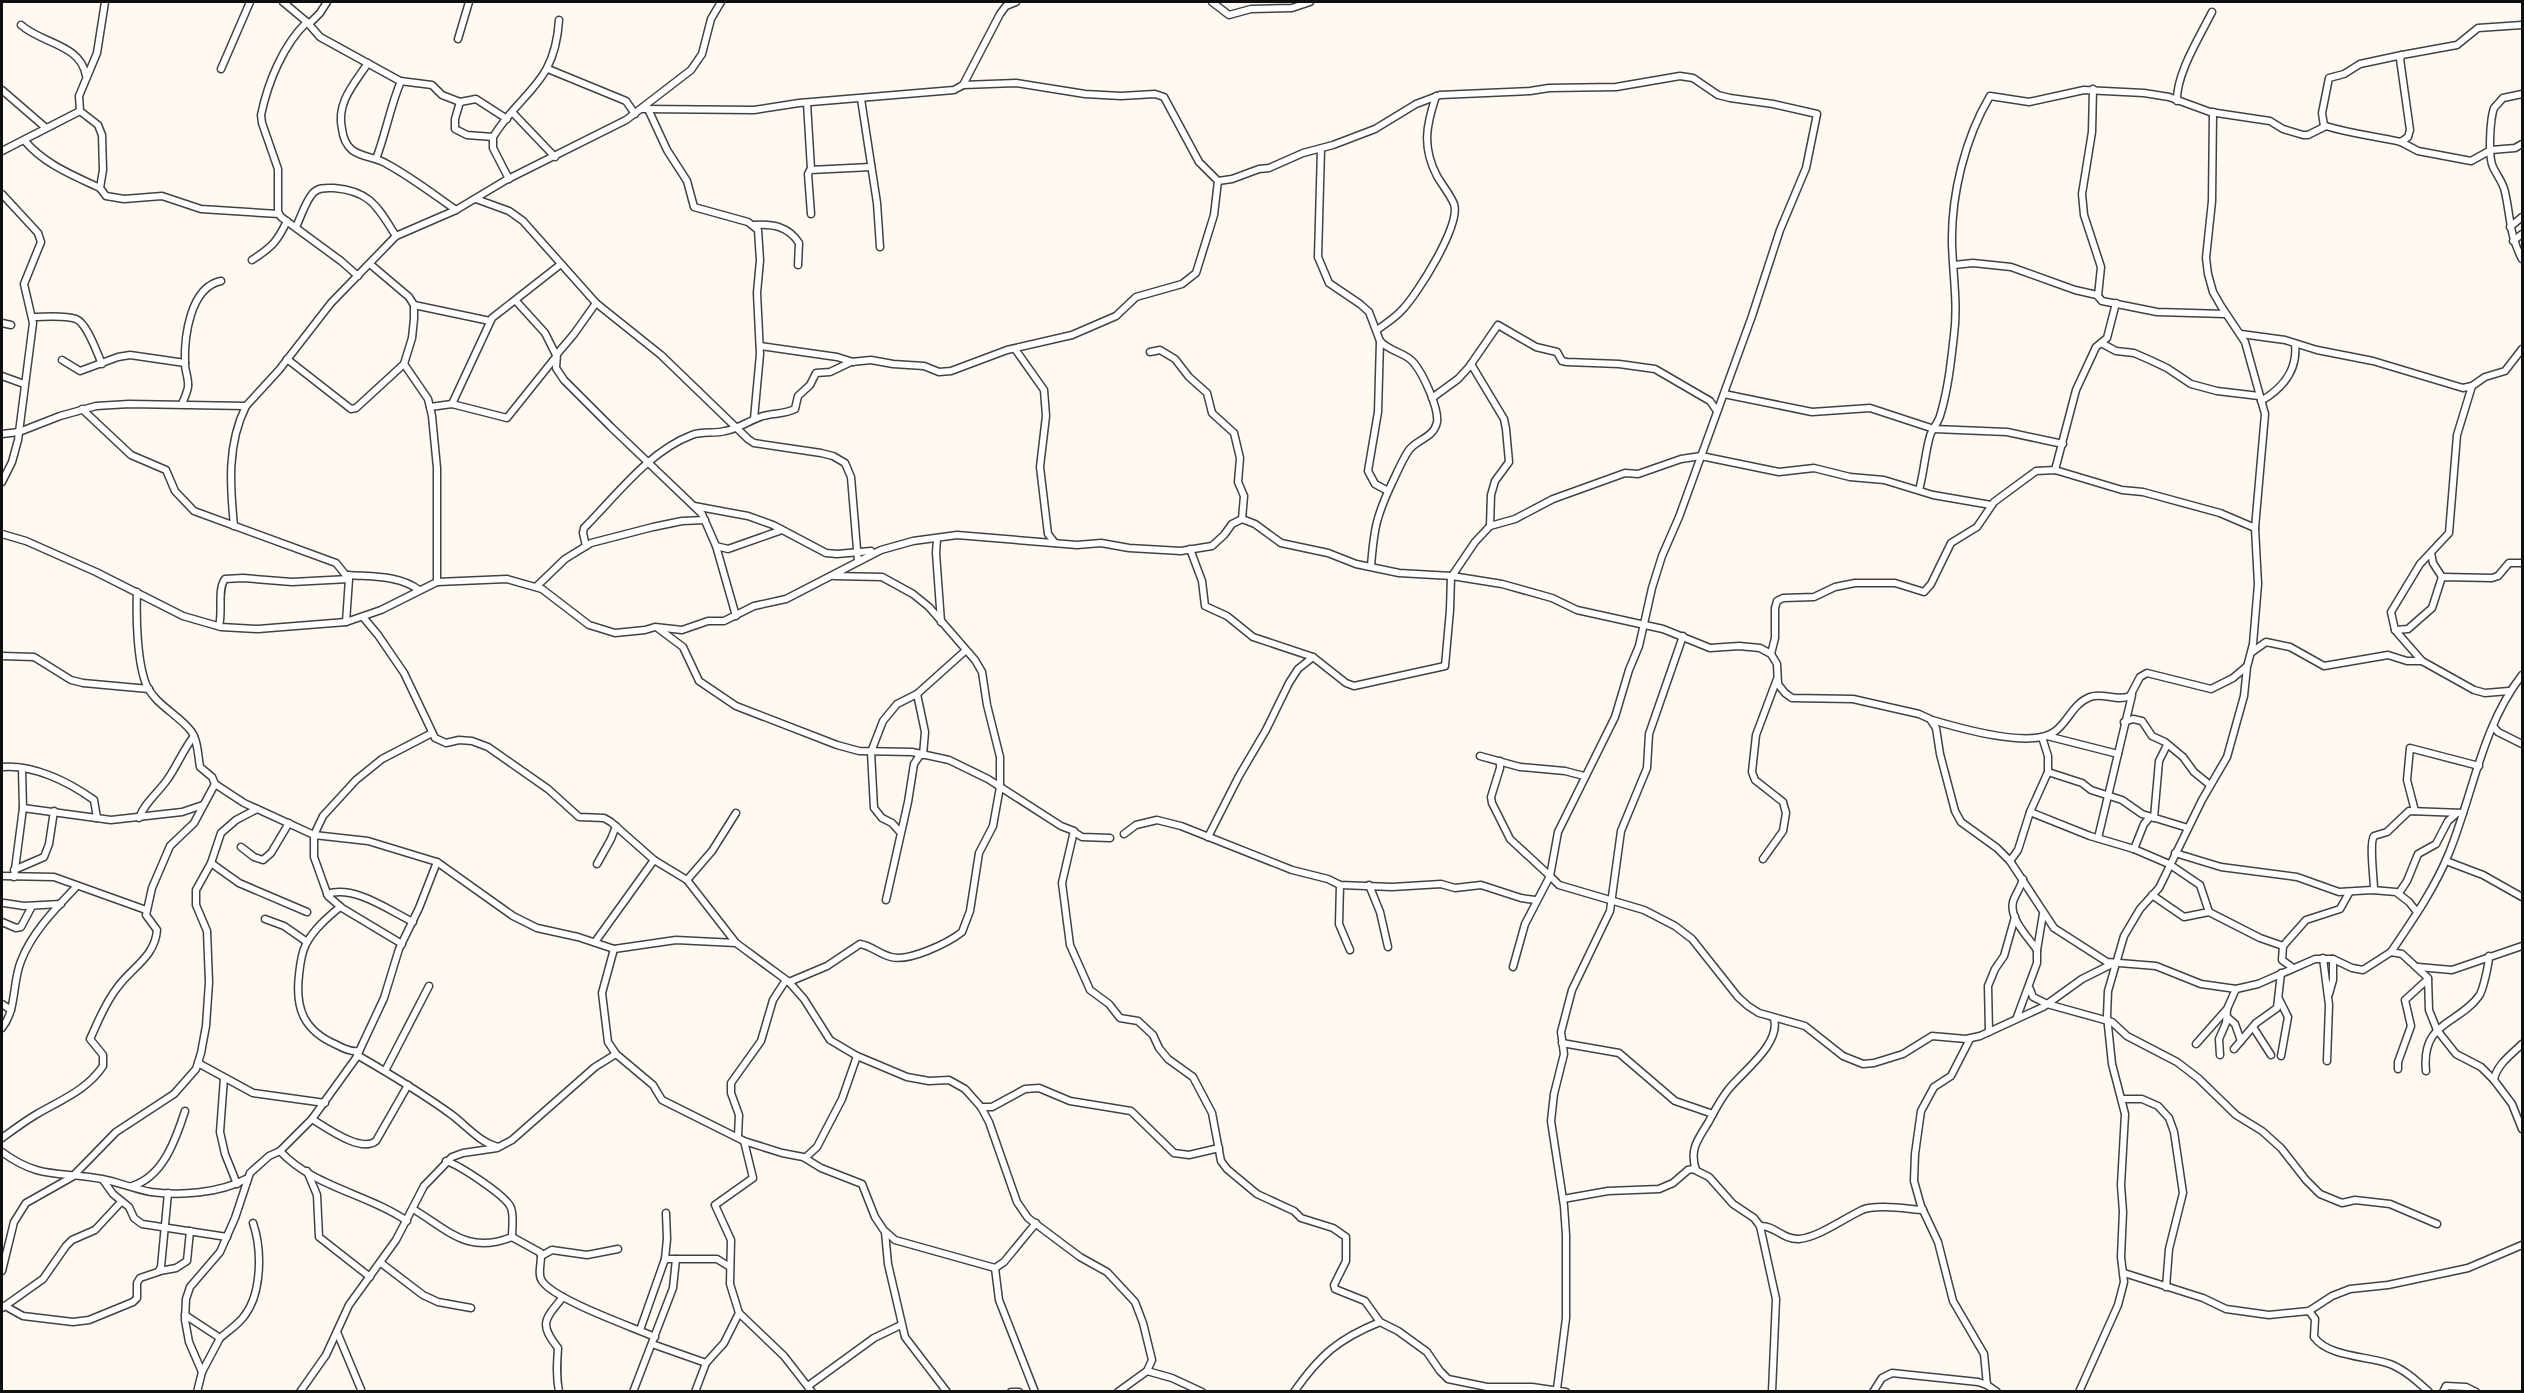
<svg xmlns="http://www.w3.org/2000/svg" width="2524" height="1393" font-family="'Roboto Serif',serif">
  <style>
    .lines { fill: none; stroke-linecap: round; stroke-linejoin: round }
    .street-casing { stroke: #424242; stroke-width: 9 }
    .street { stroke: #fff; stroke-width: 6 }
  </style>
  <rect width="100%" height="100%" fill="#fff9f1"/>
  <g class="lines">
    <g class="street-casing">
      <g id="street">
        <path d="M105,2l-8,51 -18,43 1,15 18,14 4,10 1,35 -3,18 6,8 18,3 38,-3 39,13 78,5"/>
        <path d="M283,2l24,20 13,15 80,44 32,4 10,10 18,7 16,-3 31,20"/>
        <path d="M1212,2l17,13 22,-6 41,-1 18,-6"/>
        <path d="M307,22c-24,23 -39,60 -46,93l1,8 16,46v43l3,5 60,44 17,15"/>
        <path d="M309,24l11,-11 7,-11"/>
        <path d="M21,25c21,19 60,19 65,51"/>
        <path d="M458,39l11,-37"/>
        <path d="M368,63c-14,21 -32,40 -26,66 1,8 4,16 10,21 11,8 24,7 35,14 24,13 46,30 69,46"/>
        <path d="M221,69l29,-67"/>
        <path d="M548,69l78,32 9,13"/>
        <path d="M2093,89l-1,43 -10,62 2,21 17,52 -3,29"/>
        <path d="M2,90l44,38"/>
        <path d="M2522,94l-19,4 -9,10c-4,11 -6,49 -1,59 4,9 10,15 12,25 6,27 4,42 17,67"/>
        <path d="M861,99l16,104 3,44"/>
        <path d="M2177,101c-1,-27 23,-65 35,-89"/>
        <path d="M460,102l-5,17v10l12,6 26,2"/>
        <path d="M807,103l4,66"/>
        <path d="M643,109l111,1 45,-7 155,-13 9,-5 37,-71 6,-8 10,-4"/>
        <path d="M648,109l19,41 20,31 7,26 54,15 10,8 2,30 -3,33 3,61 -6,65"/>
        <path d="M513,113l42,44"/>
        <path d="M2324,126l-2,-13 7,-35 15,-4 16,-10 42,-9"/>
        <path d="M24,140c20,24 48,35 76,48"/>
        <path d="M2401,142l17,9 53,10 20,-11 24,-2 7,-4"/>
        <path d="M1321,149l-3,108 11,26 31,21 9,8 11,29 -2,71 -10,59 7,13 13,7"/>
        <path d="M2,151l78,-40"/>
        <path d="M376,159c10,-26 14,-52 25,-78"/>
        <path d="M509,179l-16,-31v-11c29,-47 62,-52 66,-117"/>
        <path d="M1218,181l14,-2 27,-10 10,-1 34,-15 30,-8 42,-16 41,-25 24,-9 90,-4 19,-3 67,-1 64,-11 13,2 25,17 12,3 43,6 44,10 -11,54 -26,62 -28,86 -73,201 -17,39 -10,32 -13,58 -10,24 -14,47 -57,115 -8,44 9,9 85,25 31,16 17,13 46,58 10,9 11,7 46,13 38,30 20,8 11,-1 29,-9 29,-18 34,3 14,-3 63,-29 39,-28 30,-15"/>
        <path d="M2,194l36,39 3,9 -17,42 9,39 -15,117 -6,22 -10,20"/>
        <path d="M476,199l33,12 14,10 73,82 65,52 87,84 6,4 67,10 12,3 12,7 6,14 7,84"/>
        <path d="M811,214l-3,-40 2,-4 61,-3"/>
        <path d="M754,225c19,-1 34,1 45,18l-1,22"/>
        <path d="M296,227c5,-10 9,-25 17,-34 6,-6 13,-5 21,-5 37,3 44,20 62,48"/>
        <path d="M2510,227l12,-10"/>
        <path d="M2513,241l9,-7"/>
        <path d="M252,260c20,-13 25,-18 35,-39"/>
        <path d="M1954,265l19,-2 38,4 64,23 22,5 5,6 55,11 68,2"/>
        <path d="M516,301l29,32 11,22"/>
        <path d="M596,303l-22,31 -17,20 -1,14 8,12 47,47 91,87 14,32 20,70"/>
        <path d="M414,305l76,16"/>
        <path d="M33,317c13,0 31,-2 43,2 11,4 21,34 26,45"/>
        <path d="M2,323l9,2"/>
        <path d="M1377,330c8,-6 18,-12 25,-20 15,-15 59,-85 52,-106 -4,-10 -12,-19 -17,-28 -15,-29 -11,-50 -1,-80"/>
        <path d="M2241,334l44,6 32,10 56,11 90,27 9,-2 13,-9 20,-6 17,-22"/>
        <path d="M2101,343l15,8 18,2 16,7 17,8 24,16 26,7 42,5"/>
        <path d="M760,346l77,11 16,5"/>
        <path d="M1015,349l29,41 2,26 -6,51 8,67 7,9"/>
        <path d="M1150,352l10,-2 15,9 14,18 18,16 5,20 22,20 6,25 -2,24 6,14 -2,23"/>
        <path d="M287,359l64,50 5,-1 48,-44 8,-26 2,-19v-14l-5,-8 -39,-33"/>
        <path d="M62,360l18,11 38,-14 12,-2 55,8"/>
        <path d="M404,364l24,35 4,17 5,52v114"/>
        <path d="M1471,364l33,55 2,10 3,33 -14,19 -4,14 -1,31"/>
        <path d="M2,376l22,8"/>
        <path d="M1724,394l88,18 58,-4 64,21 73,3 56,12"/>
        <path d="M1432,398l26,-19 11,-12 29,-42 38,22 21,5 5,9 5,1 52,2 36,5 55,32 7,10"/>
        <path d="M2261,401c22,-13 37,-31 34,-57"/>
        <path d="M182,404c2,-5 5,-11 6,-17 1,-8 -3,-16 -3,-23 -1,-27 5,-77 36,-83"/>
        <path d="M452,404l40,-86 69,-54"/>
        <path d="M430,407l22,-3 55,14 48,-60"/>
        <path d="M82,409l49,46 35,15 9,21 19,20 142,52 13,16 -3,43"/>
        <path d="M2,434l17,-2 41,-16 36,-10 33,-2 117,2 33,-36 52,-67 65,-67 60,-26 50,-30 120,-60 65,-50 11,-16 9,-35 10,-17"/>
        <path d="M2055,470l21,-80 20,-43 11,-9 9,-35"/>
        <path d="M1919,490c5,-18 6,-37 11,-54 2,-7 8,-13 10,-20 8,-26 11,-54 14,-81 4,-30 -1,-60 -2,-91 -1,-49 13,-106 38,-148l39,6 55,-12 60,3 25,4 41,15 60,9 13,8 20,6h5l18,-9c25,8 50,10 75,16l7,-5 2,-7 -10,-71 2,-4 55,-10 21,-17 44,-3"/>
        <path d="M694,506l54,10 25,9 53,28 11,1 34,-3"/>
        <path d="M234,526c-4,-41 -7,-82 12,-120"/>
        <path d="M2,534l24,7 70,31 87,44 38,11 37,2 88,-7 35,-12 56,-28 70,-3 35,10 47,36 26,8 30,-3 10,-3 27,3 26,-9h16l30,-15 32,-7 95,-49 32,-9 44,-6 120,10 24,-2 28,5 52,3 31,-5 12,-11 8,-11 10,-5 13,5 26,19 47,10 28,11 43,9 53,3 50,8 50,14 25,12 86,19 47,19 29,-2 21,2 11,6 6,10 1,20 7,9 7,5 61,1 66,15 11,5 6,9 4,26 15,57 6,11 36,26 13,13 44,67 53,34 49,4 45,18 35,5 22,-5 57,-25h18l19,9 11,2 28,-18 11,2 26,24 1,32 8,20 19,24 25,13 13,13 18,24 10,25"/>
        <path d="M937,539l-1,14 5,69"/>
        <path d="M586,546l-3,-13 1,-5c32,-32 65,-77 108,-93 11,-4 22,-1 33,-4 13,-2 25,-11 38,-15 11,-3 22,-2 32,-7l3,-13 12,-11 6,-12 14,-1 21,-10 20,-2 22,4 31,2 15,6 12,-1 56,-21 65,-15 44,-19 20,-19 46,-13 14,-11 18,-58 4,-34 -19,-19 -35,-65 -9,-3 -34,2 -36,-2 -69,-11 -53,2"/>
        <path d="M716,546l12,3 54,-19"/>
        <path d="M1190,549l12,32 3,25 22,10 26,21 60,20 33,26 8,3 91,-20 5,-56 1,-34"/>
        <path d="M2431,553l2,10 9,14"/>
        <path d="M1371,566c3,-37 5,-49 21,-83 5,-10 10,-23 17,-33 8,-11 25,-12 28,-28 2,-14 -14,-48 -23,-59 -7,-10 -24,-11 -34,-22"/>
        <path d="M348,575c24,2 51,0 71,15"/>
        <path d="M1452,576l23,-34 15,-16 25,-7 38,-20 72,-26 13,1 43,-15 20,-3 78,16 35,-4 36,9 34,3 49,15 58,10"/>
        <path d="M537,586l28,-27 26,-16 62,-16 29,-6 23,-1"/>
        <path d="M363,617l15,18 26,38 31,65 11,5 13,-3 13,1 16,6 60,42 31,28 25,1 7,4 43,38 33,20 49,63 53,39 15,17 26,41 27,16 50,21 22,4 20,-1 16,9 16,18 8,15 28,80 11,16 52,39 27,15 28,30 8,21 9,37 -5,11 -29,21"/>
        <path d="M219,626c4,-14 -2,-37 6,-47l18,-1 49,4 57,-3"/>
        <path d="M659,629l24,18 16,34 37,25 101,39 22,6 53,1 37,8 39,19 73,47 13,5 -12,52 8,62 20,45 19,14 11,14 18,3 15,14 6,13 9,11 25,18 19,36 9,48 6,8 30,25 37,17 7,7 32,10 13,9v24l-12,24 1,4 30,12 15,21 18,9 29,21 13,19 8,8 39,8h45l34,5"/>
        <path d="M2395,630l13,-1 24,-21 10,-31 50,1 6,-2 11,-13h13"/>
        <path d="M2252,652l14,-10 24,5 34,19 64,-11 19,6h15l52,29 11,3 24,-2"/>
        <path d="M1771,654l4,-16v-30l2,-7 6,-3 31,-1 21,-10 20,-4h40l29,9 7,-8 20,-41 26,-16 17,-25 42,-31 19,-1 67,20 21,2 77,21 35,15"/>
        <path d="M2,656l32,1 37,23 12,3 66,6"/>
        <path d="M2422,661l-27,-31 -4,-18 29,-48 29,-31 8,-98 15,-49"/>
        <path d="M917,694l8,38 -2,23"/>
        <path d="M1932,720c27,8 98,29 122,12 14,-9 18,-28 36,-35 13,-5 27,5 40,-1l10,-19 7,-4 64,16 22,-11 13,-11"/>
        <path d="M2124,722l9,-3 9,2 10,15 13,6 18,15 11,15 16,13"/>
        <path d="M2493,726l5,6 24,12"/>
        <path d="M2047,736l71,18"/>
        <path d="M1480,756l40,11 45,4 19,5"/>
        <path d="M1500,761v7l-9,29 1,6 18,36 40,37 -25,48 -12,43"/>
        <path d="M2,767c31,-3 67,15 92,33l3,18"/>
        <path d="M2048,772l34,11 9,7 31,10 20,14 46,14"/>
        <path d="M215,784l29,19 70,32 54,6 69,21 76,54 24,12 41,9 36,12 62,-9 60,3"/>
        <path d="M23,808l88,12 71,-8 21,-7"/>
        <path d="M2415,811l-8,-31 3,-32 69,18"/>
        <path d="M2030,812l60,24 44,13 35,15 31,21 9,27 51,26 23,8"/>
        <path d="M139,818c6,-16 18,-24 28,-38 10,-14 16,-30 27,-44"/>
        <path d="M2154,818l5,-57 8,-16"/>
        <path d="M900,832l-8,-9 -10,-5 -8,-10 -3,-56 12,-31 14,-17 20,-10 48,-43"/>
        <path d="M1074,832l8,5 28,1"/>
        <path d="M1124,834l12,-9 21,-5 24,6 111,44 36,9 12,6 52,2 49,-3 14,4 26,-3 40,13 14,2"/>
        <path d="M1208,837l31,-61 27,-46 23,-47 9,-14 15,-12"/>
        <path d="M2098,838l34,-143"/>
        <path d="M241,847l13,10 9,3 8,-7 18,-30"/>
        <path d="M2134,849l10,-25 6,-7"/>
        <path d="M2175,853l46,14 76,10 42,15 33,-2 24,2 13,10 8,10"/>
        <path d="M1763,859l20,-28 3,-18 -3,-11 -28,-22 -3,-8 4,-37 21,-56"/>
        <path d="M2010,861l8,-11 12,-38 18,-40v-16l-6,-19"/>
        <path d="M2446,861l37,14 39,22"/>
        <path d="M211,863l28,20 68,29"/>
        <path d="M597,864l14,-25 5,-13"/>
        <path d="M14,870l30,-13 5,-13 5,-33"/>
        <path d="M2,876l52,1 92,33"/>
        <path d="M14,877l9,-69 -1,-39"/>
        <path d="M2023,879c-2,8 -8,16 -10,23 -4,17 16,36 24,48"/>
        <path d="M687,880l25,-29 24,-38"/>
        <path d="M1340,885l-1,39 11,26"/>
        <path d="M1369,885l11,27 8,35"/>
        <path d="M2374,890c0,-12 -5,-47 0,-54l13,-4 22,-21 54,2"/>
        <path d="M2399,893l8,-12 11,-27 18,-10 12,-23 8,-7"/>
        <path d="M327,894c28,-9 61,16 86,28"/>
        <path d="M2152,895l32,22 25,-5"/>
        <path d="M886,900l22,-98 6,-38 6,-9"/>
        <path d="M4,903l20,3 37,-2"/>
        <path d="M340,907c-12,10 -26,22 -34,37 -5,10 -6,21 -7,31 -4,34 5,56 38,70 7,4 14,7 22,6"/>
        <path d="M265,919l19,7 23,16"/>
        <path d="M2,922l14,6 5,-1 11,-21"/>
        <path d="M595,942l59,-82"/>
        <path d="M402,944l-60,-36 -14,-12 -14,-39v-22l9,-19 33,-36 26,-21 50,-26"/>
        <path d="M614,949l-12,44 6,49 8,12 37,31 9,15 82,41 38,12 21,4 18,11 41,16 13,33 10,15 3,32 17,73 42,55"/>
        <path d="M2391,952c21,-31 44,-64 58,-99 24,-59 33,-127 73,-178"/>
        <path d="M2323,958l6,47 -2,56"/>
        <path d="M2418,967l34,3 70,-24"/>
        <path d="M2293,968l-11,-8 1,-14 23,-26 34,-11 9,-16"/>
        <path d="M789,982l38,-16 33,-22c12,2 19,10 31,13 18,5 57,-14 71,-25l8,-21 9,-58 14,-27 7,-39v-30l-13,-52 -5,-33 -7,-12 -46,-53 -16,-13 -31,-17 -48,-1"/>
        <path d="M2030,989l3,8 14,7 65,18 15,14 50,26 21,16 38,37 26,16 19,17 25,32 14,14 22,9 13,-3 35,4 47,20"/>
        <path d="M2329,994l4,-14v-21"/>
        <path d="M2279,999l9,18 -7,39"/>
        <path d="M2,1004l9,6"/>
        <path d="M2017,1017l20,-54v-13l6,-36"/>
        <path d="M2227,1017l8,7 6,17"/>
        <path d="M2253,1027l18,28"/>
        <path d="M2,1028c15,-19 10,-45 19,-67 11,-29 35,-53 56,-75"/>
        <path d="M1989,1032l-1,-46 7,-17 9,-13 11,-39"/>
        <path d="M1970,1039l-19,37 -17,11 -13,24 -6,43 -1,27 7,25 17,36 15,59 31,53 3,31"/>
        <path d="M1562,1043l57,10 56,48 38,13"/>
        <path d="M2196,1044l31,-35 9,-20"/>
        <path d="M2234,1049l22,-26 21,-15 4,-35"/>
        <path d="M357,1055c33,19 65,38 95,60 16,12 27,27 46,32"/>
        <path d="M2220,1055l-1,-16 7,-16 1,-13"/>
        <path d="M198,1063l55,30 72,10"/>
        <path d="M2398,1069v-7l13,-36 -6,-26 23,-21"/>
        <path d="M385,1071l44,-85"/>
        <path d="M2426,1071c-5,-50 32,-46 53,-75 4,-5 10,-33 10,-40"/>
        <path d="M224,1078l-4,54 5,22 12,30"/>
        <path d="M2494,1080c2,-15 19,-27 28,-36"/>
        <path d="M2122,1099h20l16,7 11,12 5,14 9,61 -14,56 -3,38"/>
        <path d="M981,1107h11l33,-18 14,-1 31,13 61,10 43,42 15,2 30,-7"/>
        <path d="M312,1119c15,9 49,34 64,22l32,-56"/>
        <path d="M738,1136l1,-21 -8,-22v-10l30,-42 12,-41 13,-20"/>
        <path d="M2,1138c11,-8 23,-17 35,-24 24,-14 50,-24 66,-48v-11l-13,-16c8,-17 15,-36 27,-51 14,-20 38,-31 40,-58l-11,-15 6,-27 18,-42 24,-23 21,-39 -3,-7 -12,-10c-2,-11 -2,-27 -9,-36 -13,-17 -36,-26 -45,-47 -9,-23 -10,-67 -9,-92"/>
        <path d="M744,1141l9,37 -38,27 16,35 -1,44 9,29 45,43 28,36"/>
        <path d="M280,1151c33,36 88,43 127,70"/>
        <path d="M2,1152c38,28 57,19 100,27 16,3 32,10 49,13 29,4 69,1 95,-13"/>
        <path d="M805,1158l12,-11 25,-48 15,-43"/>
        <path d="M446,1161c13,4 61,35 65,47 3,8 1,20 1,29l29,16c1,8 -4,21 1,28 13,19 88,45 113,56"/>
        <path d="M1696,1170c-7,-20 2,-31 12,-47 6,-11 12,-23 20,-33 14,-18 53,-46 46,-71"/>
        <path d="M307,1171l10,24 2,42 51,40"/>
        <path d="M103,1180l10,14 16,13 5,11 8,6 85,13"/>
        <path d="M132,1186c31,-9 44,-47 53,-75"/>
        <path d="M1563,1199l45,-8 51,-2 14,-6 15,-13 5,-1 16,8 24,27 21,14 6,8 16,73 -4,93"/>
        <path d="M413,1209c35,21 55,46 99,28"/>
        <path d="M1760,1226c14,-1 23,14 39,13 20,-2 44,-20 63,-29 14,-6 45,-1 61,0"/>
        <path d="M886,1232l9,8 100,28 9,-6 32,-39"/>
        <path d="M541,1256l11,-6 35,5 31,-6"/>
        <path d="M665,1259h52l13,8"/>
        <path d="M381,1263l42,32 15,7 33,6"/>
        <path d="M995,1268l4,32 36,92"/>
        <path d="M2,1271l12,-49 12,-19 46,-26 44,-45 58,-38 22,-25 5,-16 5,-27 3,-44 -2,-51 -11,-26v-15l15,-27 10,-30 15,-13 21,-11"/>
        <path d="M160,1271l16,-3 11,-7 3,-30"/>
        <path d="M2124,1273l79,25 23,11 43,6 40,-4 23,-15 18,-7 38,-4 80,-17 54,-23"/>
        <path d="M5,1306l18,10 50,6 16,-2 44,-18 4,-4v-15l3,-5 18,-6 3,-5 7,-74"/>
        <path d="M2,1308l41,-29 23,-33 6,-6 23,-10 26,-28"/>
        <path d="M2309,1311l6,8 -1,18c14,20 54,19 76,27 15,6 27,17 39,28"/>
        <path d="M185,1315l35,23c8,-7 19,-14 25,-23 17,-23 17,-66 8,-92"/>
        <path d="M640,1330l25,-71 2,-20 -1,-26"/>
        <path d="M337,1332l25,60"/>
        <path d="M652,1344l54,19"/>
        <path d="M1147,1371l25,7 30,14"/>
        <path d="M202,1372l18,-34"/>
        <path d="M808,1386l66,-48 27,-13"/>
        <path d="M1557,1389l9,-71v-83l-2,-29 -13,-85 3,-27 10,-40 -3,-22 11,-42 38,-79 11,-80 26,-63 2,-34 34,-98"/>
        <path d="M197,1392l5,-20 -13,-30 -4,-22 1,-21 4,-12 30,-35 15,-34 15,-45 19,-17 11,-5 32,-32 44,-61 28,-60 15,-49 20,-41 18,-46"/>
        <path d="M300,1392l26,-37 23,-50 47,-65 28,-54 28,-29 11,-4 34,-5 15,-8 83,-73 21,-13"/>
        <path d="M559,1392c-3,-16 -2,-29 -1,-44 -19,-24 -14,-28 5,-51"/>
        <path d="M633,1392l40,-104 3,-29"/>
        <path d="M695,1392l11,-29 18,-20 15,-30"/>
        <path d="M1011,1392h8"/>
        <path d="M1294,1392c26,-37 44,-53 86,-70"/>
        <path d="M1873,1392l9,-14 10,-5 86,9 9,3 10,7"/>
        <path d="M2079,1392l39,-87 6,-23 -3,-25 2,-45 -2,-27 4,-71 -13,-50 -5,-48 1,-25 16,-55 16,-27 19,-21 43,-88 25,-43 17,-61 3,-29 6,-23 5,-60 -3,-56 10,-114 -20,-72 -24,-36 -8,-14 -5,-18 -2,-16 6,-57 1,-89"/>
        <path d="M2443,1392l3,-6 20,1 10,5"/>
      </g>
    </g>
    <use href="#street" class="street"/>
  </g>
  <rect width="2524" height="1393" fill="none" stroke="#0f0f0f" stroke-width="6"/>
</svg>
